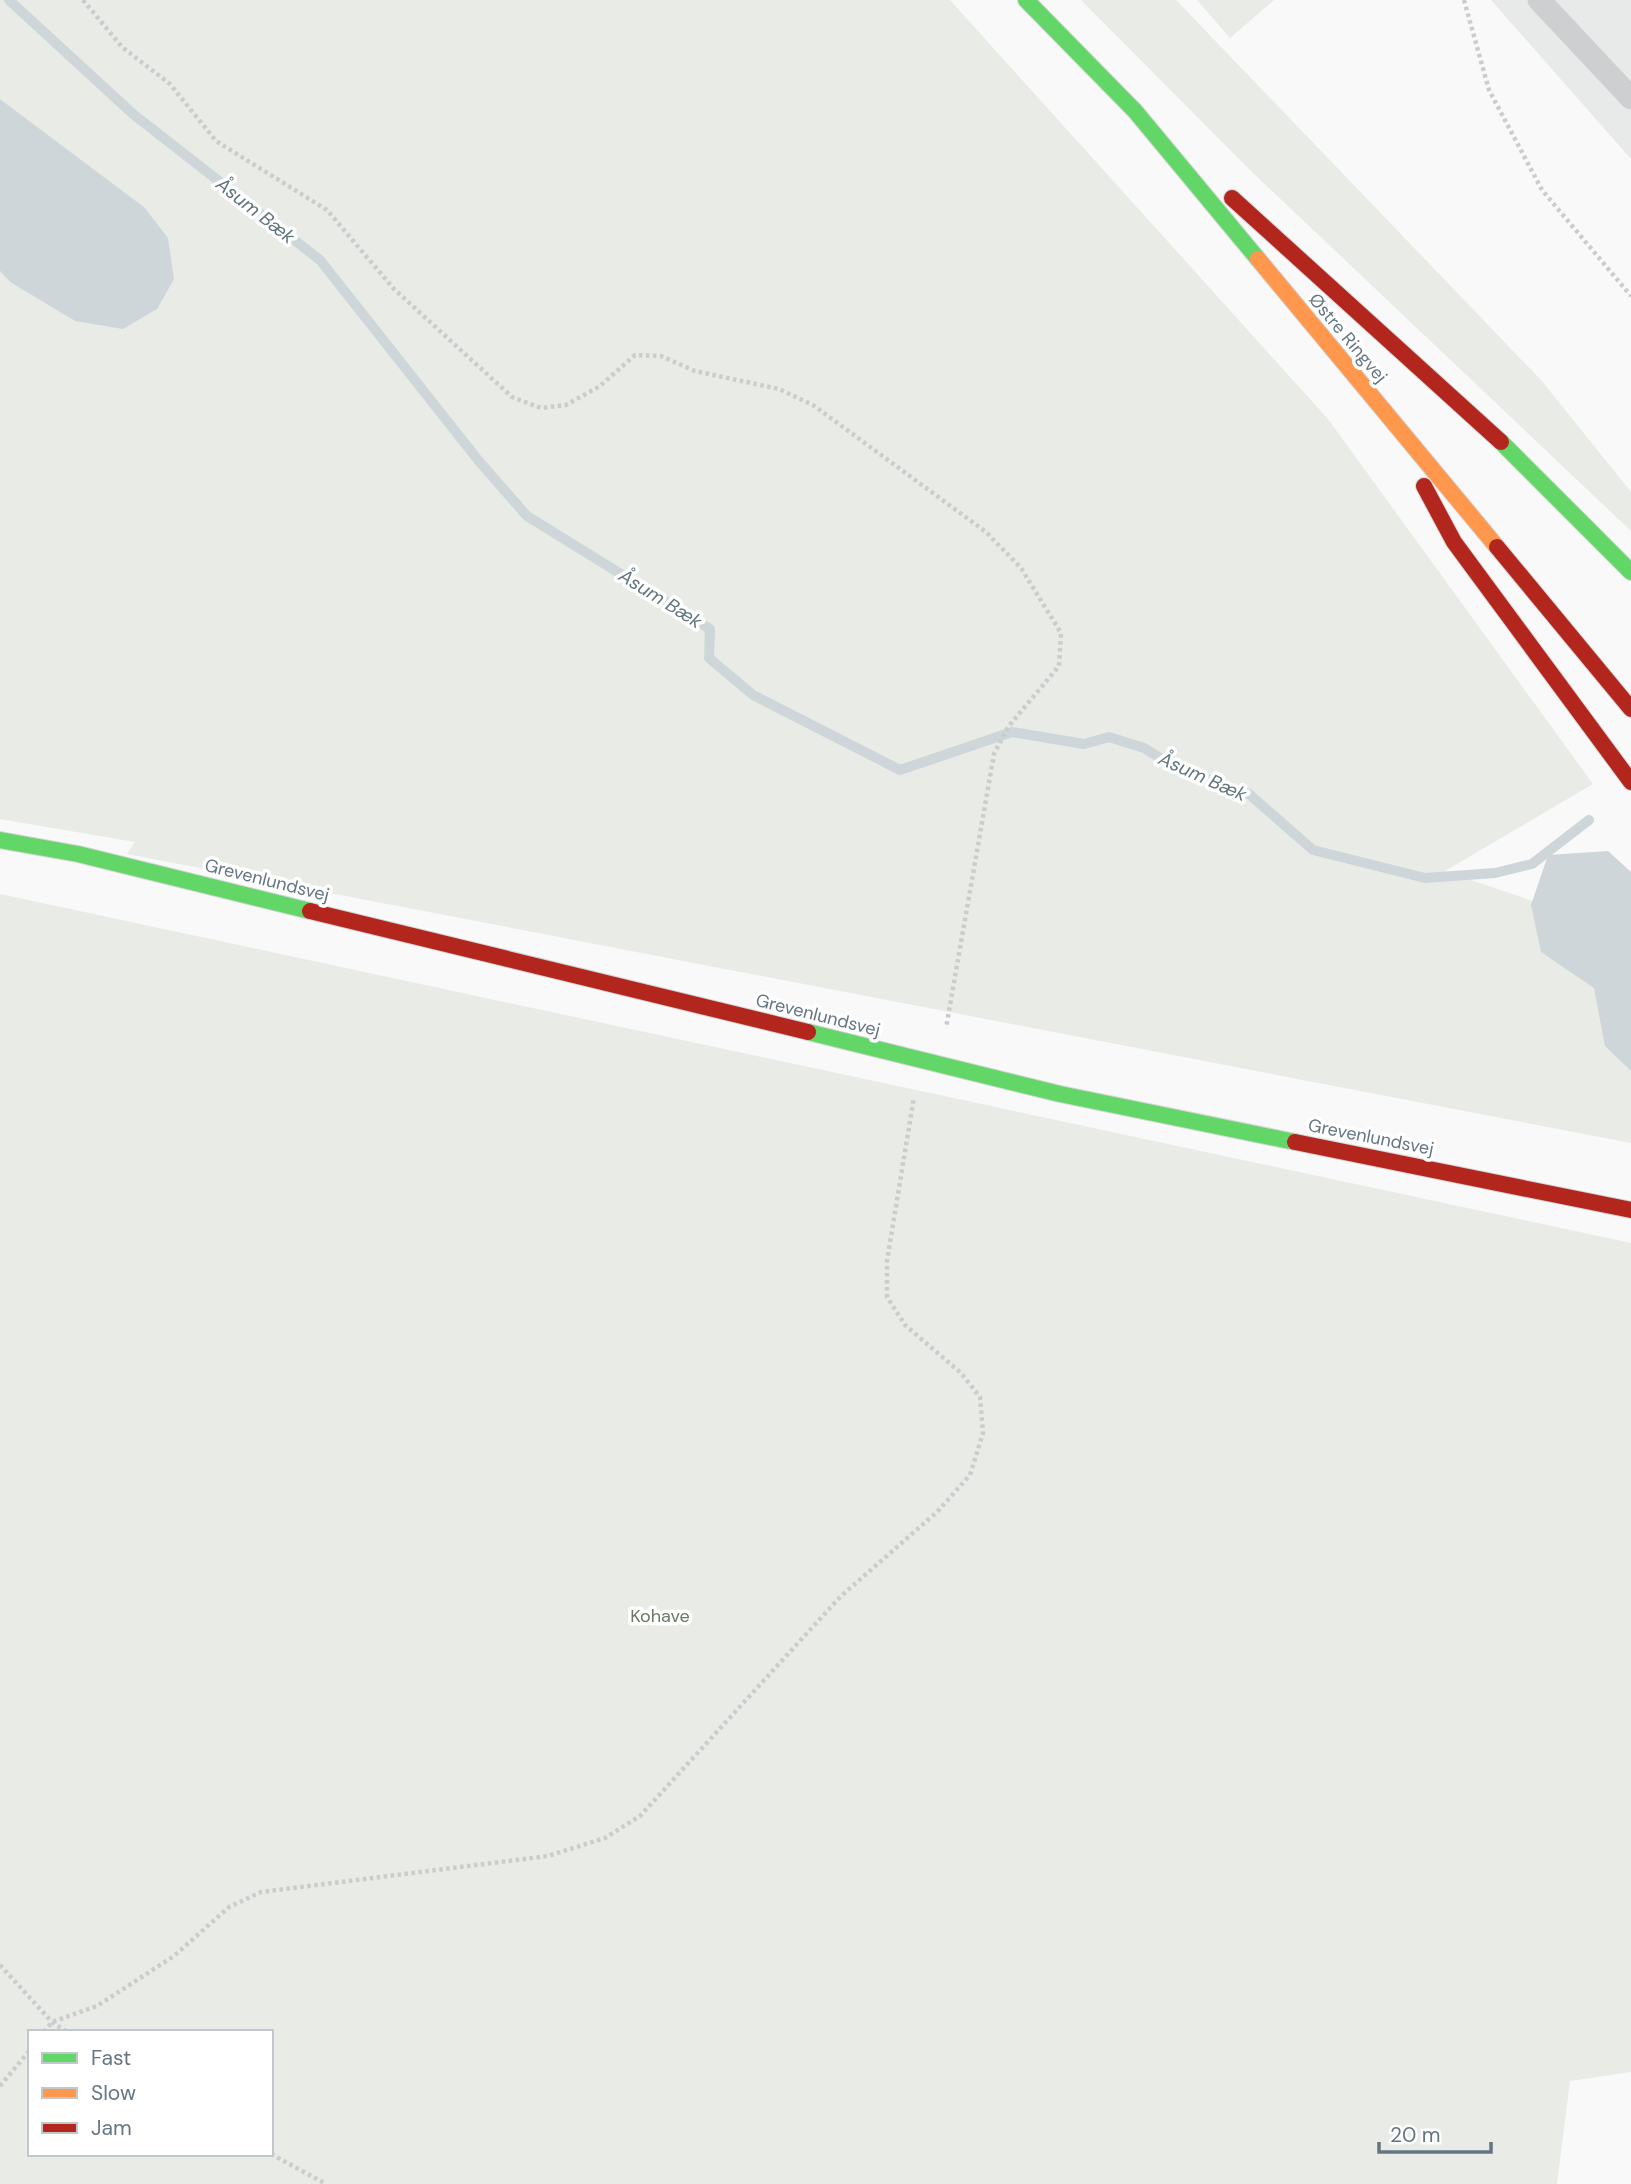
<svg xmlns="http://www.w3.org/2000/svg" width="1631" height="2184" font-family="'DM Sans',sans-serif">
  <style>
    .built { fill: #e8e9e9 }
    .green { fill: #e8ebe6; fill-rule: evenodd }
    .water { fill: #ced6d9 }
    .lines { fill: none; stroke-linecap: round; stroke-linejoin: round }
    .stream { stroke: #ced6d9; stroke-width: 10 }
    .fast-casing { stroke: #d5d6d7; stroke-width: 18 }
    .slow-casing { stroke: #d5d6d7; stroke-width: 18 }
    .jam-casing { stroke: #d5d6d7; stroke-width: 18 }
    .path { stroke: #cbcccd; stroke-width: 4.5; stroke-dasharray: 3.5 3.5; stroke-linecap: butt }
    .lane { stroke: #cecfd0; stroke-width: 23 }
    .fast { stroke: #63d668; stroke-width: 16 }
    .slow { stroke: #ff974d; stroke-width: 16 }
    .jam { stroke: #b3261e; stroke-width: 16 }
    .labels { text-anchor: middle; stroke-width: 7; stroke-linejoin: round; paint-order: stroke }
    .street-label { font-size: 18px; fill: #657683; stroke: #fff }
    .park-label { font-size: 18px; fill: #687a64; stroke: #fff }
    .water-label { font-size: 19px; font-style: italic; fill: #60757c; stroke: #fff }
  </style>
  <rect width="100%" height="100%" fill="#f9f9f9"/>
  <path class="built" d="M1491,0h140v159z"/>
  <g class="green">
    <path d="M0,0h950l378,419 265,365 -148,87 186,64v208l-1504,-289 8,-12 -135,-23v-548l10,11 65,39 69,-114 -144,-108z"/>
    <path d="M1081,0h95l365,380 90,112v39l-380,-360z"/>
    <path d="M1197,0h77l-44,38z"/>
    <path d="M0,894l1631,349v829l-61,9 -13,103h-1557zM30,2032h241v122h-241z"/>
  </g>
  <g class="water">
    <path d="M0,99l144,108 24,31 6,41 -17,30 -34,20 -48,-8 -65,-39 -10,-11z"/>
    <path d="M1608,851l23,21v199l-26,-25 -11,-58 -53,-36 -10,-47 17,-50z"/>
  </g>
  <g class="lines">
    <path class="stream" d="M9,0l124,114 187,146 158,200 49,56 183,113 -1,29 44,37 147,75 112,-38 72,12 25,-7 35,11 34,21 71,25 64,56 112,28 70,-5 37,-9 57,-44"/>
    <g class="fast-casing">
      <g id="fast">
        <path d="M1026,0l109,111 123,148"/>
        <path d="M1501,442l130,130"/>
        <path d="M0,840l78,14 232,57"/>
        <path d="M808,1032l252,62 235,48"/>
      </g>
    </g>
    <g class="slow-casing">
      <path id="slow" d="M1258,259l239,288"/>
    </g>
    <g class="jam-casing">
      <g id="jam">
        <path d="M1232,198l269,244"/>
        <path d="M1424,486l30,56 177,240"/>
        <path d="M1497,547l134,162"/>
        <path d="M310,911l498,121"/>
        <path d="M1295,1142l336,68"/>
      </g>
    </g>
    <g class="path">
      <path d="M83,0l39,47 48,37 46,57 111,69 67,79 118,108 29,11 25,-3 34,-19 35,-31 26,1 34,15 84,18 34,16 173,127 35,36 40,65 -2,33 -51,61 -14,27 -48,274"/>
      <path d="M1464,0l25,90 53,100 89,106"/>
      <path d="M0,1965l52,57 15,10"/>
      <path d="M44,2032l8,-10 45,-16 77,-50 55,-49 32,-15 287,-36 57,-18 35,-22 201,-220 96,-84 33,-37 13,-42 -3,-36 -19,-24 -56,-48 -18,-28v-36l27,-164"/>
      <path d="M0,2086l30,-36"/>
      <path d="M271,2154l55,30"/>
    </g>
    <path class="lane" d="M1539,0l92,98"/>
    <use href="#fast" class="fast"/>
    <use href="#slow" class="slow"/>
    <use href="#jam" class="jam"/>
  </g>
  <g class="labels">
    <g class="street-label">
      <text transform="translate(1348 338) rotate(50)" y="6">Østre Ringvej</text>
      <text transform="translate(267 880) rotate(14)" y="6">Grevenlundsvej</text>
      <text transform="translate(818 1015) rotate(14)" y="6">Grevenlundsvej</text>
      <text transform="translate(1371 1137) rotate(11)" y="6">Grevenlundsvej</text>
    </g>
    <g class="park-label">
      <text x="660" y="1622">Kohave</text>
    </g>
    <g class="water-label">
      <text transform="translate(256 210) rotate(38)" y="7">Åsum Bæk</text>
      <text transform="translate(661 598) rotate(32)" y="7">Åsum Bæk</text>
      <text transform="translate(1203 776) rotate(24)" y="7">Åsum Bæk</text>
    </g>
  </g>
  <rect x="28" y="2030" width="245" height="126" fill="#ffffff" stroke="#c1c8cd" stroke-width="2"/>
  <rect x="42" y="2053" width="35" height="10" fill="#63d668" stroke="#c1c8cd" stroke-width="2"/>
  <text x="91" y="2065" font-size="21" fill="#657683">Fast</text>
  <rect x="42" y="2088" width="35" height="10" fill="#ff974d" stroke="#c1c8cd" stroke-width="2"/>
  <text x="91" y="2100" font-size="21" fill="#657683">Slow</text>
  <rect x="42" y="2123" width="35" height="10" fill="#b3261e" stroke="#c1c8cd" stroke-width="2"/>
  <text x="91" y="2135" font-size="21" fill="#657683">Jam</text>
  <path d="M1379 2142v10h112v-10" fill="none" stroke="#657683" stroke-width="3.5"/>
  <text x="1390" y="2142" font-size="21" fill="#657683" stroke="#ffffff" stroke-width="5" paint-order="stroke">20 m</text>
</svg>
